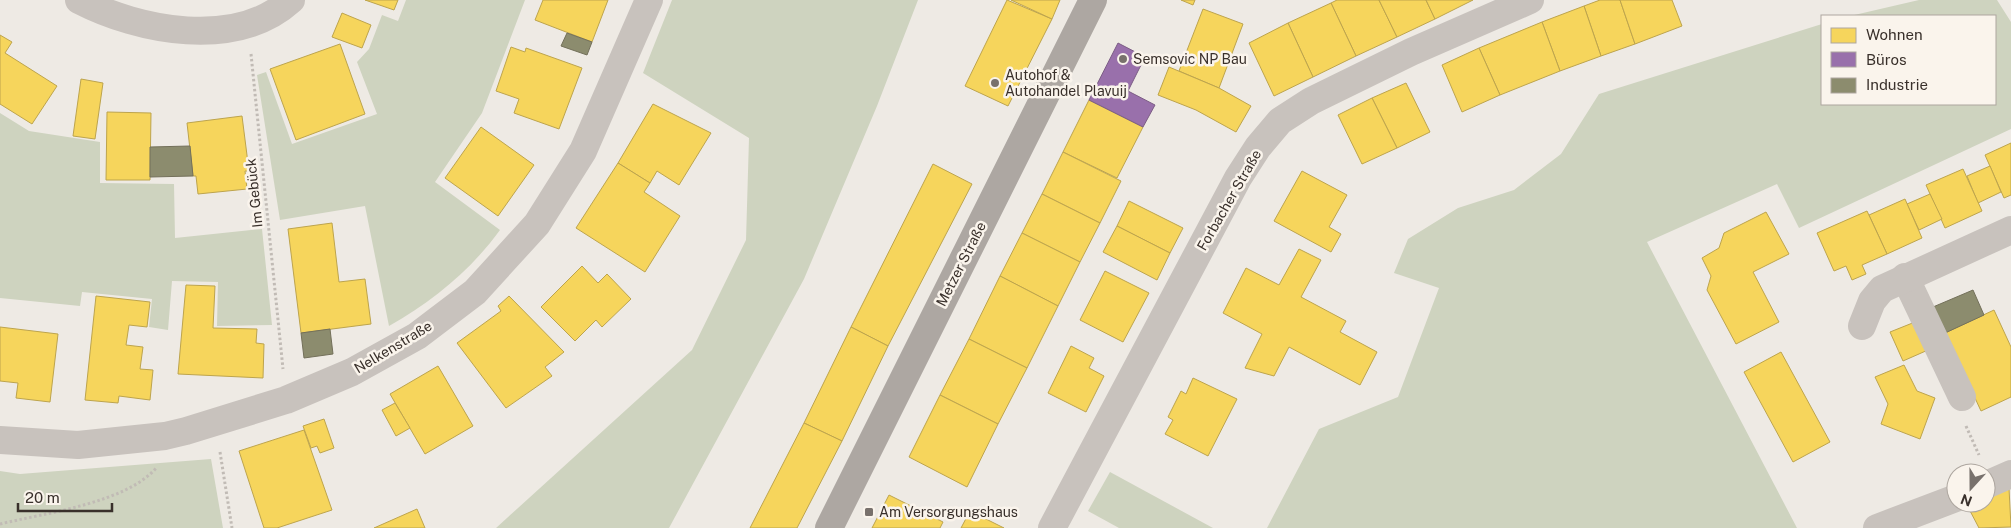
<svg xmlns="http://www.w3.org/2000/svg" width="2011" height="528" font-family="'Public Sans',sans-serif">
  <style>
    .green { fill: #ced3bf }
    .homes { fill: #f6d55c; stroke: #bda44d }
    .offices { fill: #9970ab; stroke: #7c5d85 }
    .industry { fill: #8c8c6e; stroke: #73705a }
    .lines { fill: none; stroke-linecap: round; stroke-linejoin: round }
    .path { stroke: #c1bbb5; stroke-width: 3; stroke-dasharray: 2.5 2.5; stroke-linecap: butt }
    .minor { stroke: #c8c2bd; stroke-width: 28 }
    .major { stroke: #ada7a2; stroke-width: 28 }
    .poi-dot { fill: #78716c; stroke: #faf4ec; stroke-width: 2 }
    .labels { text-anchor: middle; stroke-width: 5; stroke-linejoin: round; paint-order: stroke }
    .poi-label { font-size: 14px; fill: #39302b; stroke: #faf4ec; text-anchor: start }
    .street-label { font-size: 14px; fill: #39302b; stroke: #faf4ec }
  </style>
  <rect width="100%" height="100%" fill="#eeeae4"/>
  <g class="green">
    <path d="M406,0h119l-43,113 -47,69 65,48c-30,41 -67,71 -111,96l-24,-120 -85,14 -23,-145 9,-3 26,72 85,-30 -20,-52 12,-13 13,-34 16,6z"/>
    <path d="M672,0h246l-41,106 -73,173 -135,249h-173l196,-178 54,-110 3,-102 -106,-65z"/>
    <path d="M1919,0h78l14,22v107l-212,99 -22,-44 -130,58 150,286h-530l52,-99 79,-32 41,-109 -45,-15 14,-34 50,-31 56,-18 47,-36 38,-60 223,-70v80h173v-88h-145z"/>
    <path d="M0,113l29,18 71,11v41l74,1 1,54 87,-9 10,96 -55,1 1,-44 -46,-1 -4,49 -19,-3 3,-28 -70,-7 -2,14 -80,-8z"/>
    <path d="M211,459l12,69h-223v-57l20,3z"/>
    <path d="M1110,472l103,56h-94l-31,-17z"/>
  </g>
  <g class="homes">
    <path d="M365,0h33l-4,10z"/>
    <path d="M543,0h65l-16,42 -57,-22z"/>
    <path d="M1007,0l45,19 -44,87 -43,-20z"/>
    <path d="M1011,0h49l-8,19z"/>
    <path d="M1181,0h14l-2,5z"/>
    <path d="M1337,0h42l18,37 -41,19 -25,-53z"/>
    <path d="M1379,0h47l9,19 -38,18z"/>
    <path d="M1426,0h47l-38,19z"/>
    <path d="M1600,0h20l15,44 -34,12 -17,-50z"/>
    <path d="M1620,0h52l10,26 -47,18z"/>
    <path d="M1331,3l25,53 -43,21 -25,-54z"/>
    <path d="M1584,6l17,50 -41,15 -18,-49z"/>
    <path d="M1203,9l40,15 -24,64 -40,-17z"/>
    <path d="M342,13l29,12 -9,23 -30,-11z"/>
    <path d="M1542,22l18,49 -60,24 -21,-47z"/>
    <path d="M1288,23l25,54 -39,19 -25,-53z"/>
    <path d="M0,35l12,7 -7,11 52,33 -25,38 -32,-20z"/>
    <path d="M340,44l25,70 -69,26 -26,-71z"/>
    <path d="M511,47l14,5 1,-4 56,20 -23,61 -45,-16 5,-14 -23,-8z"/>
    <path d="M1479,48l21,47 -38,17 -20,-47z"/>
    <path d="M1169,67l50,21 32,18 -15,26 -40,-22 -38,-15z"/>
    <path d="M81,79l22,4 -8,56 -22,-3z"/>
    <path d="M1406,83l24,49 -33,16 -25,-50z"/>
    <path d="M1372,98l25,50 -35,16 -24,-49z"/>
    <path d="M1089,100l54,27 -26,51 -54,-26z"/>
    <path d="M653,104l58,29 -32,52 -22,-14 -7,12 -32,-20z"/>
    <path d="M107,112l44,1 -1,67h-44z"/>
    <path d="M242,116l7,55h-4l2,18 -49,5 -2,-18h-3l-6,-53z"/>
    <path d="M481,127l53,38 -36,51 -53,-38z"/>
    <path d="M2011,143v52l-7,3 -19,-43z"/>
    <path d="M1063,152l58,29 -21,42 -58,-29z"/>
    <path d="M618,163l32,20 -6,9 36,24 -35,56 -69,-44z"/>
    <path d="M933,164l39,20 -84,162 -37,-19z"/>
    <path d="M1990,166l11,26 -23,11 -11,-27z"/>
    <path d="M1963,169l19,42 -37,17 -19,-43z"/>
    <path d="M1302,171l45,24 -18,32 12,7 -10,18 -57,-31z"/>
    <path d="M1042,194l58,29 -20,39 -58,-29z"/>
    <path d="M1930,194l12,25 -23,11 -12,-26z"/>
    <path d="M1905,199l17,39 -35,16 -18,-39z"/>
    <path d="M1129,201l54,27 -13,25 -53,-27z"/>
    <path d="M1867,211l20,43 -25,11 4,9 -14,6 -6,-14 -12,5 -17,-38z"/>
    <path d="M1766,212l23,42 -36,18 26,50 -43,22 -29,-54 4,-14 -9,-18 17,-10 5,-15z"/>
    <path d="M332,223l7,59 26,-3 6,45 -70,9 -13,-104z"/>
    <path d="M1117,226l53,27 -13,27 -54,-28z"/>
    <path d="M1022,233l58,29 -22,44 -58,-30z"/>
    <path d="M1299,249l22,11 -20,37 45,24 -6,11 37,20 -17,33 -71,-38 -15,29 -29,-8 17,-34 -39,-21 23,-45 33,17z"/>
    <path d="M582,266l16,17 9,-9 24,25 -29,28 -6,-7 -21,21 -34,-34z"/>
    <path d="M1105,271l44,22 -26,49 -43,-22z"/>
    <path d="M1000,276l58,30 -31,62 -58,-29z"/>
    <path d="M186,285l29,1 -2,42 44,1 -1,14 8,1 -1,34 -85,-4z"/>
    <path d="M96,296l54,6 -3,25 -18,-2 -3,20 17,2 -3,22 13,1 -3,30 -31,-4 -1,7 -33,-3z"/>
    <path d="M509,296l55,56 -19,15 7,9 -46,32 -49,-65 44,-32 -3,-5z"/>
    <path d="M1994,310l17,37v50l-30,14 -36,-78z"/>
    <path d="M1915,322l13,28 -25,11 -13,-29z"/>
    <path d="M0,327l58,7 -8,68 -34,-4 2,-15 -18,-2z"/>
    <path d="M851,327l37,19 -46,95 -38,-18z"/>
    <path d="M969,339l58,29 -29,56 -58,-29z"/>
    <path d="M1071,346l23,12 -5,10 15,8 -18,36 -38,-19z"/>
    <path d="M1781,352l49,90 -37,20 -49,-90z"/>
    <path d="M1904,365l13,26 18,7 -15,41 -39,-15 7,-20 -13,-27z"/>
    <path d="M438,366l35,60 -48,28 -35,-60z"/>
    <path d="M1193,378l44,21 -29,57 -43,-22 8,-14 -5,-3 13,-26 5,3z"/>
    <path d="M940,395l58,29 -31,63 -58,-30z"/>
    <path d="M395,403l15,25 -14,8 -14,-26z"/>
    <path d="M324,419l10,29 -14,5 -3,-7 -6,2 -8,-22z"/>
    <path d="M804,423l38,18 -45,87h-47z"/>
    <path d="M304,430l28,80 -55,18h-13l-25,-77z"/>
    <path d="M2009,488l2,39 -32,1 -11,-21 9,-4h9v-4z"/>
    <path d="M889,495l54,27 -3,6h-68z"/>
    <path d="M417,509l8,19h-51z"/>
    <path d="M970,511l34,17h-43z"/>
  </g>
  <path class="offices" d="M1118,43l27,14 -17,34 27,14 -12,22 -54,-27z"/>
  <g class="industry">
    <path d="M567,33l25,9 -5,13 -26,-9z"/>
    <path d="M190,146l3,30 -43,1v-30z"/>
    <path d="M1973,290l11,25 -39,18 -12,-26z"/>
    <path d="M330,329l3,25 -29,4 -3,-25z"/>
  </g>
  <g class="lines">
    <g class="path">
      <path d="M251,54l32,315"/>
      <path d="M1966,426l13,29"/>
      <path d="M220,452l12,76"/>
      <path d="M0,524c45,-11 127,-21 157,-57"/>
    </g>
    <g class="minor">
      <path d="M79,0c60,31 157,50 212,0"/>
      <path d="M1905,277l57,120"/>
      <path d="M1862,326l10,-25 10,-12 129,-59"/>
      <path d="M0,440l78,5 87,-9 21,-5 100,-31 66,-28 65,-36 58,-44 62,-68 46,-73 66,-151"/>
      <path d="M1986,485l25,-11"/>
      <path d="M1052,528l186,-350 20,-31 22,-26 31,-20 100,-49 119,-52"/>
      <path d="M1877,528l79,-30"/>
    </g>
    <path class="major" d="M829,528l264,-528"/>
  </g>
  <g class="poi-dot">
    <circle cx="1123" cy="59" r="5"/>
    <circle cx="995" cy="83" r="5"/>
    <rect x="864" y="507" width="10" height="10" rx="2.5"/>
  </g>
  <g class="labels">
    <g class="poi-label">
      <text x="1133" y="64">Semsovic NP Bau</text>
      <text x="1005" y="80">Autohof &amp;<tspan x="1005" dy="16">Autohandel Plavuij</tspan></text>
      <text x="879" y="517">Am Versorgungshaus</text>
    </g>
    <g class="street-label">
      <text transform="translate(254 193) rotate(-96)" y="5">Im Gebück</text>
      <text transform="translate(1229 200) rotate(-60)" y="5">Forbacher Straße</text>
      <text transform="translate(961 264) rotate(-63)" y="5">Metzer Straße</text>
      <text transform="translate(393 347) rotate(-31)" y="5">Nelkenstraße</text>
    </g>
  </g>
  <rect x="1821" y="15" width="175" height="90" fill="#faf4ec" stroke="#ada69f"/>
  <rect x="1831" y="28" width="25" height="15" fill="#f6d55c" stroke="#ada69f"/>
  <text x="1866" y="40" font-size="15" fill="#39302b">Wohnen</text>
  <rect x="1831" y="52" width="25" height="15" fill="#9970ab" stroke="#ada69f"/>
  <text x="1866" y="65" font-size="15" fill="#39302b">Büros</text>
  <rect x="1831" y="78" width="25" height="15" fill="#8c8c6e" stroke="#ada69f"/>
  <text x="1866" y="90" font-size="15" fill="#39302b">Industrie</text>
  <g transform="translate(1971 488) rotate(201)"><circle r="24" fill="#faf4ec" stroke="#ada69f"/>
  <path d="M0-4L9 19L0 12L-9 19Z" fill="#78716c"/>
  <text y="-8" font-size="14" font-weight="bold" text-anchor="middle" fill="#39302b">N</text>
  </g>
  <path d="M18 503v8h94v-8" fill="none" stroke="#39302b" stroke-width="2.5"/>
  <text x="25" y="503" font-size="15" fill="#39302b" stroke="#faf4ec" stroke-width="4" paint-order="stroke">20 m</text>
</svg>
